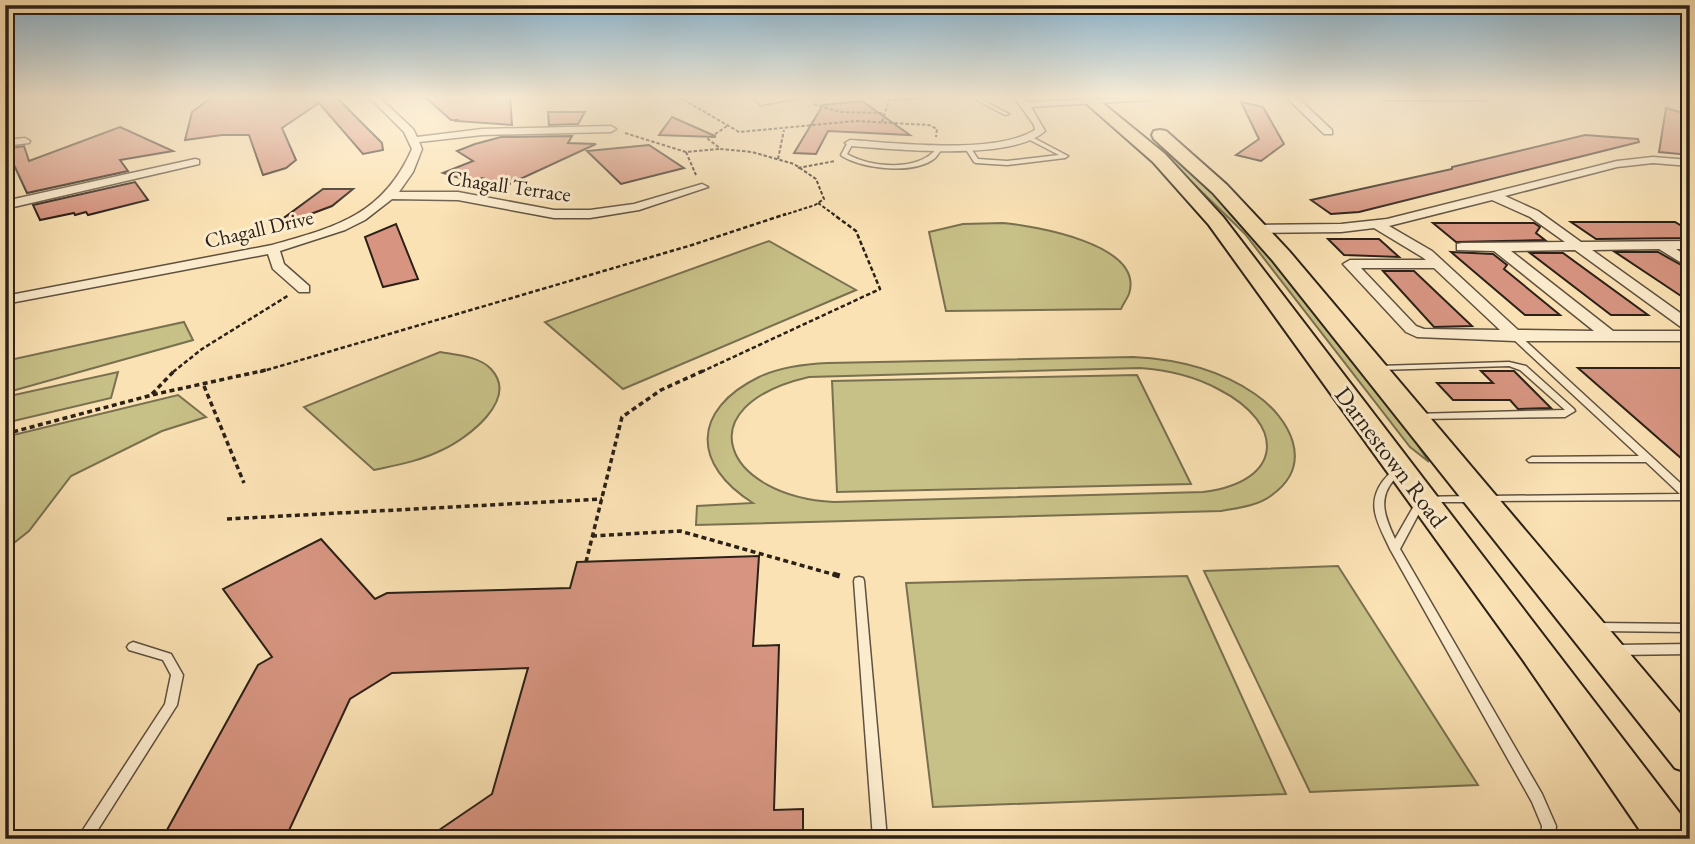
<svg xmlns="http://www.w3.org/2000/svg" width="1695" height="844" font-family="'EB Garamond',serif">
  <style>
    .green { fill: #c7c087; stroke: #797050; stroke-width: 2; fill-rule: evenodd }
    .building { fill: #d79581; stroke: #2b2118; stroke-width: 2 }
    .lines { fill: none; stroke-linecap: round; stroke-linejoin: round }
    .lane-casing { stroke: #5f513f; stroke-width: 3 }
    .street-casing { stroke: #5f513f; stroke-width: 3 }
    .primary-casing { stroke: #2b2118; stroke-width: 4 }
    .path-far3 { stroke: #2b2118; stroke-width: 2; stroke-dasharray: 3.5 2; stroke-linecap: butt }
    .path-far2 { stroke: #2b2118; stroke-width: 2.5; stroke-dasharray: 4.5 2.5; stroke-linecap: butt }
    .path-far1 { stroke: #2b2118; stroke-width: 3.5; stroke-dasharray: 5 3.5; stroke-linecap: butt }
    .path { stroke: #2b2118; stroke-width: 5; stroke-dasharray: 7 5; stroke-linecap: butt }
    .lane { fill: #fcecce; fill-rule: evenodd }
    .street { fill: #fcecce; fill-rule: evenodd }
    .primary { fill: #fbe2b4; fill-rule: evenodd }
    .labels { text-anchor: middle; stroke-width: 6; stroke-linejoin: round; paint-order: stroke }
    .far-street-label { font-size: 21px; fill: #2b2118; stroke: #fcecce }
    .street-label { font-size: 24px; fill: #2b2118; stroke: #fcecce }
  </style>
  <rect width="100%" height="100%" fill="#fbe2b4"/>
  <filter id="stains"><feTurbulence type="fractalNoise" baseFrequency=".00286" numOctaves="4"/><feColorMatrix values="0 0 0 0 .2 0 0 0 0 .09 0 0 0 0 .02 0 0 0 .5 -.17"/></filter>
  <radialGradient id="worn" r=".72"><stop offset=".6" stop-color="#630" stop-opacity="0"/><stop offset="1" stop-color="#630" stop-opacity=".3"/></radialGradient>
  <g class="green">
    <path d="M1156,147h5l49,43 50,55 145,181 24,36 -19,-15 -165,-213z"/>
    <path d="M1003,223c31,3 142,21 126,71 -2,5 -6,10 -8,15l-175,2 -17,-79 34,-8z"/>
    <path d="M769,241l87,49 -233,99 -78,-67z"/>
    <path d="M184,322l9,18 -188,53v-32z"/>
    <path d="M440,352c16,3 39,4 51,17 29,31 -25,70 -49,81 -22,11 -45,15 -68,20l-70,-63z"/>
    <path d="M1133,357c43,2 86,12 122,37 35,24 60,70 17,101 -14,11 -34,13 -51,16l-525,14 1,-19 56,-3c-61,-38 -62,-93 6,-126 21,-10 46,-13 69,-14zM1140,368c27,2 54,8 78,21 69,35 66,93 -15,103l-369,10c-110,-6 -150,-96 -25,-125z"/>
    <path d="M118,372l-7,26 -106,25v-26z"/>
    <path d="M1137,375l54,109 -354,8 -5,-111z"/>
    <path d="M178,395l28,22 -44,14 -91,45 -42,55 -24,19v-113z"/>
    <path d="M1338,566l140,219 -168,7 -106,-221z"/>
    <path d="M1187,576l99,218 -353,13 -27,-224z"/>
  </g>
  <g class="building">
    <path d="M336,97l46,46 1,7 -20,4 -44,-51 -37,25 14,32 -10,8 -23,7 -14,-40h-27l-37,5 7,-28 19,-14z"/>
    <path d="M425,97h85l2,28 -56,-4 1,-1h-6z"/>
    <path d="M862,101l48,34 -82,-4 -12,23 -22,-1 29,-48z"/>
    <path d="M1241,102l22,5 21,37 -23,17 -25,-6 23,-16z"/>
    <path d="M1666,108l24,7v40l-31,-3z"/>
    <path d="M548,112h37l-7,12 -29,1z"/>
    <path d="M672,117l43,19v1l-56,-2z"/>
    <path d="M120,127l53,24 -53,9 8,11 -101,22 -13,-28 -9,2v-18l19,-3 5,15z"/>
    <path d="M1585,135l53,4 1,3 -280,70 -28,2 -20,-14 141,-31v-2z"/>
    <path d="M572,136l-4,7 28,1 -89,41 -25,-7 -10,4 -29,-9 30,-12 -16,-10 18,-7 26,-7z"/>
    <path d="M649,145l35,23 -63,16 -34,-33z"/>
    <path d="M135,182l13,18 -60,15 -2,-3 -11,3 -1,-2 -34,7 -7,-15z"/>
    <path d="M323,189h30l-21,17 -48,18 -3,-4z"/>
    <path d="M1571,222h104l15,9v7l-94,1z"/>
    <path d="M1433,223h101l6,4 -4,6 9,7 -89,2z"/>
    <path d="M396,224l22,55 -35,8 -18,-50z"/>
    <path d="M1328,239h51l20,18 -55,-2z"/>
    <path d="M1451,252l42,2 14,11 -3,4 56,46h-35z"/>
    <path d="M1615,252h43l32,18v32z"/>
    <path d="M1530,253h33l85,62h-37z"/>
    <path d="M1383,271h31l58,55 -38,1z"/>
    <path d="M1578,368h112v98z"/>
    <path d="M1481,371h33l37,37 -33,1 -8,-9h-57l-16,-17h56z"/>
    <path d="M321,539l54,60 12,-6 183,-5 7,-26 182,-6 -6,90 26,-1 -5,165 29,-1v30h-377l66,-45 36,-126 -136,5 -42,26 -65,140h-123l96,-174 14,-8 -49,-68z"/>
  </g>
  <g class="lines">
    <g class="lane-casing">
      <g id="lane">
        <path d="M971,97h6l32,17 -4,1z"/>
        <path d="M1030,136l38,20 -3,2 -58,7 -31,-2 -2,-1 -9,-14 5,-1 8,12 29,2 52,-6 -31,-16v-2z"/>
        <path d="M848,142l5,1 -6,11c24,14 72,18 90,-6l5,1c-1,1 -6,8 -7,9 -20,17 -72,11 -93,-2l-1,-1z"/>
        <path d="M1512,334h6l172,158v8l-204,1 -2,-2 2,-2 3,-1 191,-2 -34,-32h-117l-2,-2 5,-3 107,-1 -127,-118 -1,-2z"/>
        <path d="M1509,362l17,4 48,43 1,2 -10,6 -148,2 -3,-1 -1,-2 1,-2 151,-4 -45,-40 -11,-4 -130,4 -4,-2 4,-2z"/>
        <path d="M1400,466l5,3c-4,4 -8,8 -12,12 -16,19 -7,38 2,58l24,-42 52,-1 3,1 2,2 -2,2 -3,1h-46l-25,47 142,245 14,32 -1,13h-14l1,-13 -10,-24 -142,-253c-11,-24 -25,-44 -7,-68 5,-6 10,-12 17,-15z"/>
        <path d="M859,577l4,1 1,3 23,258h-14l-19,-258 1,-3z"/>
        <path d="M1597,623l93,1v8l-93,-1 -4,-1 -2,-3 2,-3z"/>
        <path d="M133,642l38,12 12,21 -6,30 -85,134h-15l88,-135 6,-29 -8,-15 -34,-10 -2,-3 2,-3z"/>
        <path d="M1690,644v10l-74,1 -4,-2 -2,-3 2,-3 4,-2z"/>
      </g>
    </g>
    <g class="street-casing">
      <g id="street">
        <path d="M369,97h10l34,32 4,8 65,-8 129,-3 5,3 -5,3 -129,3 -63,7 3,7 -9,23 -14,20h59l96,18h36l44,-6 68,-20 6,3 -69,23 -49,8h-36l-96,-18 -66,-1 -27,21 -20,10 -65,21 4,13 25,22v6h-10l-26,-23 -5,-15 -263,50v-8l267,-51c64,-18 111,-30 140,-96l-8,-17z"/>
        <path d="M752,97h54l-45,8z"/>
        <path d="M1014,97h10l3,5 127,-5 -5,3 -118,7 14,24c-33,31 -150,18 -195,15l-5,-3 5,-3c48,3 144,15 185,-10l-1,-5z"/>
        <path d="M1286,97h11l35,33v4h-8z"/>
        <path d="M1380,97h109l-5,3h-99z"/>
        <path d="M25,138l5,3 -1,2 -24,3v-6z"/>
        <path d="M1653,157l37,3v6l-37,-3 -36,4 -112,29 33,15 43,31 109,-1v8h-14l14,9v10l-31,-19 -67,1 98,70v21h-175l-98,-4 -11,-5 -63,-68 7,-4h76l-4,-3 -48,-29 -33,4 -83,1 -6,-4 6,-4 83,-1 46,-5 230,-58zM1492,200l38,17 35,25 -103,1 -5,1v6l37,1 100,80 -76,-1 -86,-79 -43,-25zM1575,250l110,80 4,1h-76l-102,-80zM1361,268h73l66,62 -76,-1 -8,-3z"/>
        <path d="M195,159l4,1v4l-194,45v-8z"/>
      </g>
    </g>
    <g class="primary-casing">
      <g id="primary">
        <path d="M1079,97h16l70,57 58,63 465,607 2,15h-44l-123,-179 -314,-435 -56,-63z"/>
        <path d="M1160,130l6,1 61,54 62,66 401,474v48l-15,-5 -402,-507 -60,-68 -59,-54 -2,-4 2,-4z"/>
      </g>
    </g>
    <g class="path-far3">
      <path d="M679,97l60,35 117,-11 73,4 8,4 -1,8"/>
      <path d="M888,100l74,-3"/>
      <path d="M814,104l26,8 44,1"/>
      <path d="M882,122l8,-25"/>
      <path d="M727,126l-19,13 13,10 31,3 42,12 22,15 8,20 -9,6 -34,11"/>
      <path d="M625,133l61,19 33,-3"/>
      <path d="M686,152l10,23"/>
      <path d="M778,159l6,-29"/>
      <path d="M798,168l37,-7"/>
      <path d="M818,203l18,13"/>
    </g>
    <g class="path-far2">
      <path d="M173,372l29,-23 87,-54"/>
      <path d="M260,372l432,-127 94,-31"/>
      <path d="M701,372l179,-83 -24,-58 -23,-17"/>
    </g>
    <g class="path-far1">
      <path d="M204,386l40,97"/>
      <path d="M152,394l23,-24"/>
      <path d="M5,434l151,-40 110,-24"/>
      <path d="M227,519l375,-20"/>
      <path d="M592,536l88,-5 159,45"/>
      <path d="M586,562l36,-145 39,-27 44,-20"/>
    </g>
    <path class="path" d="M833,574l10,3"/>
    <use href="#lane" class="lane"/>
    <use href="#street" class="street"/>
    <use href="#primary" class="primary"/>
  </g>
  <linearGradient id="sky" x2="0" y2="1"><stop stop-color="#8bb7d3"/><stop offset="0.45" stop-color="#fdf2dd"/><stop offset="1" stop-color="#fdf2dd" stop-opacity="0"/></linearGradient>
  <rect width="1695" height="215" fill="url(#sky)"/>
  <g class="labels">
    <g class="far-street-label">
      <text transform="translate(509 186) rotate(8)" y="7">Chagall Terrace</text>
      <text transform="translate(259 229) rotate(-13)" y="7">Chagall Drive</text>
    </g>
    <g class="street-label">
      <text transform="translate(1391 457) rotate(53)" y="8">Darnestown Road</text>
    </g>
  </g>
  <rect width="1695" height="844" fill="none" stroke="#fbe2b4" stroke-width="28"/>
  <rect x="7" y="7" width="1681" height="830" fill="none" stroke="#2b2118" stroke-width="3.5"/>
  <rect x="14" y="14" width="1667" height="816" fill="none" stroke="#2b2118" stroke-width="2"/>
  <rect width="100%" height="100%" filter="url(#stains)"/>
  <rect width="100%" height="100%" fill="url(#worn)"/>
</svg>
